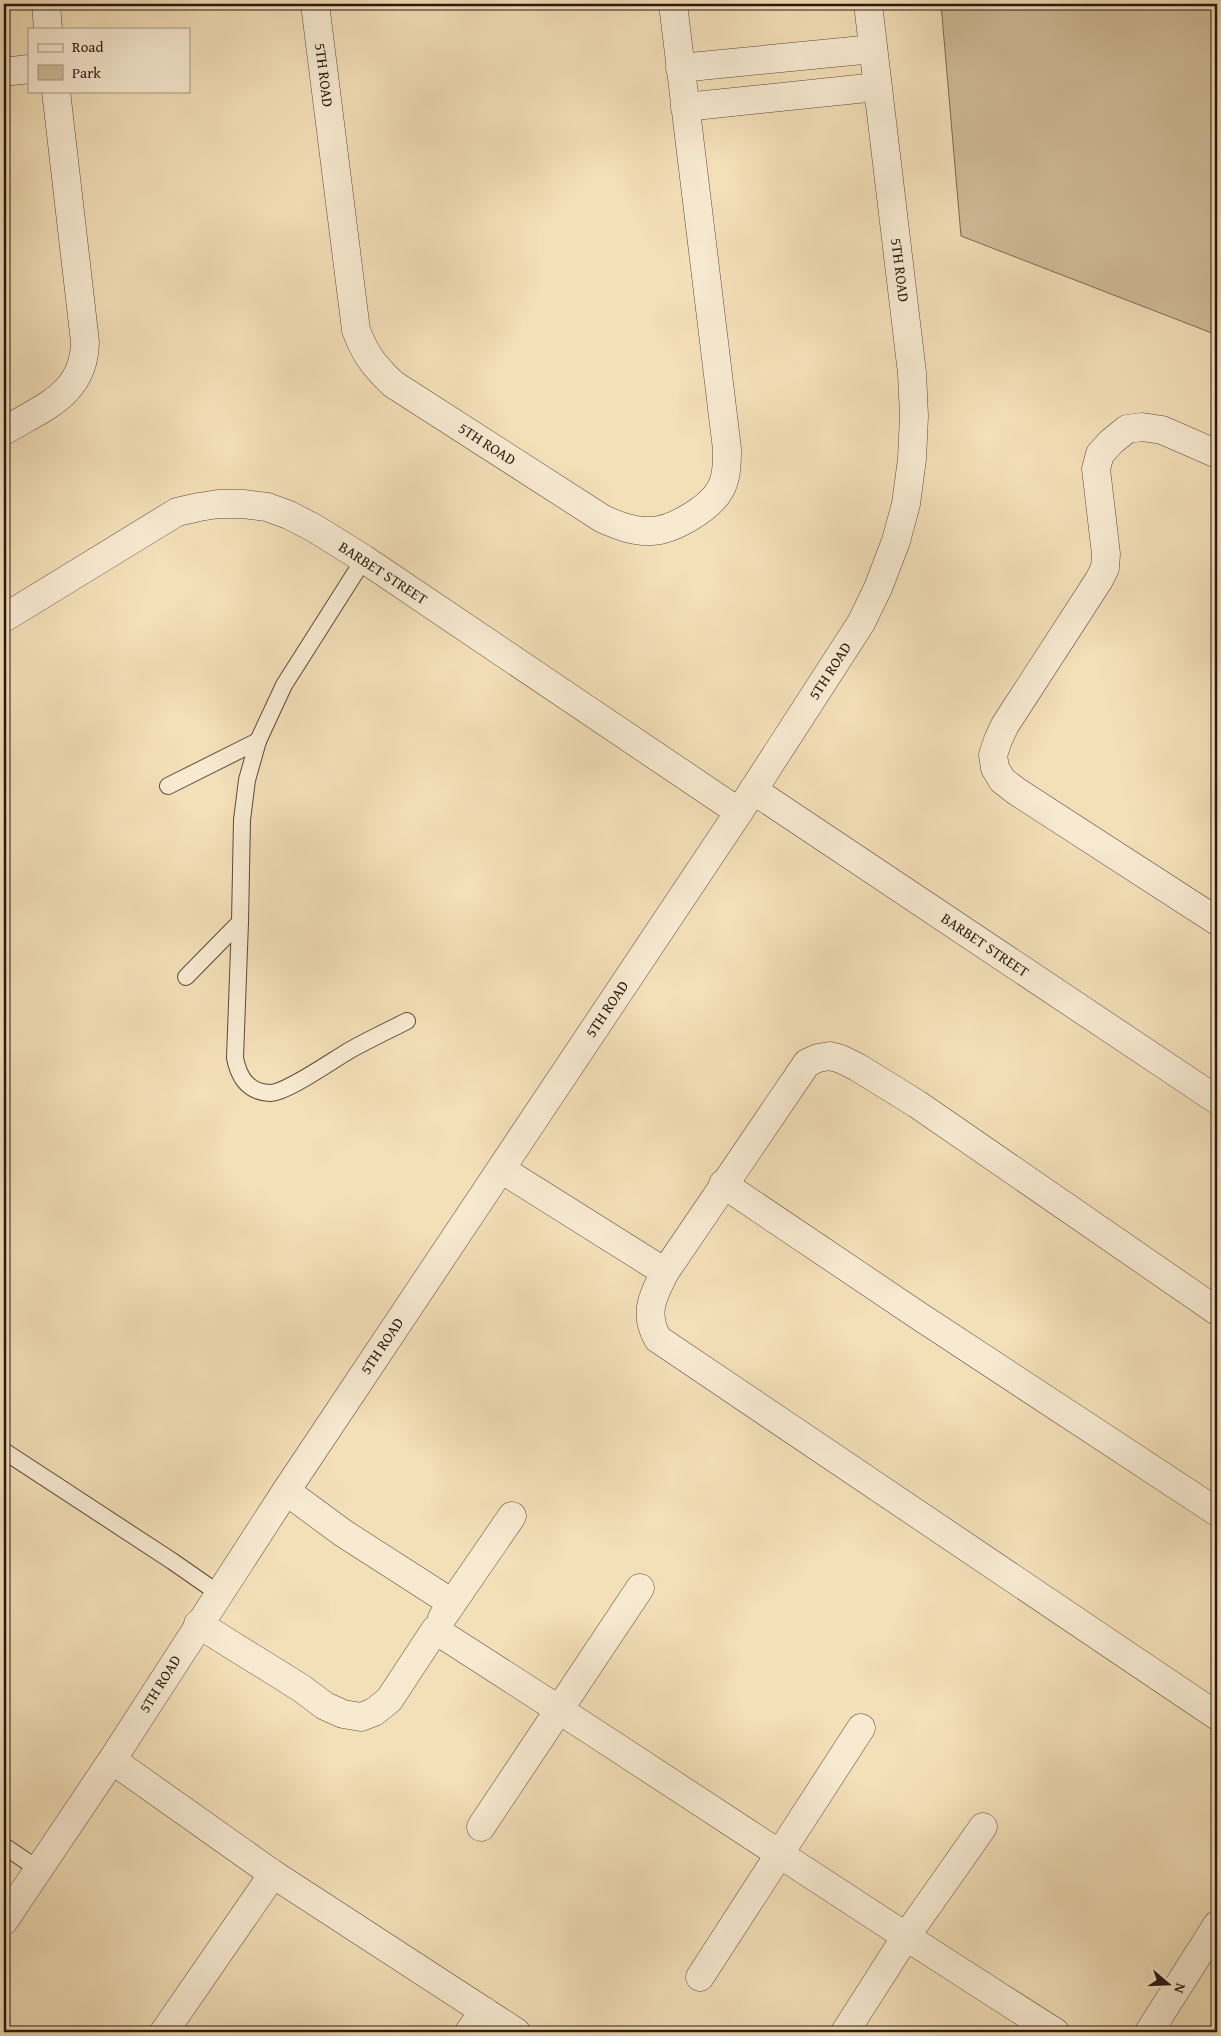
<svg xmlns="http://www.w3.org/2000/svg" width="1221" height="2036" font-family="'Gentium Book Plus',serif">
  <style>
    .green { fill: #d1bd9b; stroke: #7d6a56 }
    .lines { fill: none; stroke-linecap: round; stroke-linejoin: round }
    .lane-casing { stroke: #5c493a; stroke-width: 18 }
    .street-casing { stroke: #5c493a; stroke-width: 29 }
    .lane { stroke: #f7ead1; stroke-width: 16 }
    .street { stroke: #f7ead1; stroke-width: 28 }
    .labels { text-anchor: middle; stroke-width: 4.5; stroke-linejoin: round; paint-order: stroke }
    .street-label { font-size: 15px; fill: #291710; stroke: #f7ead1 }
  </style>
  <rect width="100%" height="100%" fill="#f3dfb8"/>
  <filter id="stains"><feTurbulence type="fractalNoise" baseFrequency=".004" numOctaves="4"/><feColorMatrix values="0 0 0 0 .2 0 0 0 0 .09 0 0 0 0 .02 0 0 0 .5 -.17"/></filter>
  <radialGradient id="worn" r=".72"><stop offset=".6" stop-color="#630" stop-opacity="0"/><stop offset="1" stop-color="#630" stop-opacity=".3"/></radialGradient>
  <path class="green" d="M941,4h276v331l-256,-99z"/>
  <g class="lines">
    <g class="lane-casing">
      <g id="lane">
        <path d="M364,559l-80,126 -26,56 -11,39 -5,40 -2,102 -5,136c4,20 13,34 35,35 17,0 64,-34 82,-44 18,-10 37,-19 55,-28"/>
        <path d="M168,786l90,-45"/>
        <path d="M186,977l54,-55"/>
        <path d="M4,1451l168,110 46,32"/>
        <path d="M4,1846l34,23"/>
      </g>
    </g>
    <g class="street-casing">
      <g id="street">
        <path d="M46,4l2,25"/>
        <path d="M315,4l41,326c9,24 18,36 37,54l210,135c16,7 31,13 49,12 21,-1 57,-22 68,-41 7,-12 7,-27 7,-41l-54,-445"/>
        <path d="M680,68l193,-19"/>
        <path d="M4,72l25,-3"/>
        <path d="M685,107l192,-20"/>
        <path d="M4,431c39,-24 80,-36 81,-89l-29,-251"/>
        <path d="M1217,454l-55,-24 -20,-3 -15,2 -16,13 -11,12 -4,15 10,85 -1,14 -6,12 -94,145 -7,15 -5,15 2,13 7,12 14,11 201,130"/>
        <path d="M4,618l173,-106 22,-5 19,-3h25l24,3 22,8 25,13 50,31 375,253"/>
        <path d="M753,790l464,310"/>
        <path d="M501,1169l164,103"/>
        <path d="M723,1184l193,130 301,198"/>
        <path d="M1217,1311l-300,-207 -60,-37 -16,-8 -11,-3 -12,2 -11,5 -142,209c-12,23 -22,42 -7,67l559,377"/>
        <path d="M286,1491l57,42 109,70"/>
        <path d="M442,1618l70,-102"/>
        <path d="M198,1624l103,64 24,18 18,8 18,3 13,-5 15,-12 46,-70c208,132 412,271 620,402"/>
        <path d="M112,1760l161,114 243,158"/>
        <path d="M481,1827l159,-239"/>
        <path d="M4,1921l108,-161 174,-269 453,-679 122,-189 17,-35 18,-47 10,-37 6,-45 2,-43 -2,-43 -44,-369"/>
        <path d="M700,1977l161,-249"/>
        <path d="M164,2032l109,-158"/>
        <path d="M469,2032l15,-21"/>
        <path d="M845,2032l60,-94 78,-111"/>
        <path d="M1149,2032l68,-107"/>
      </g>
    </g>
    <use href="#lane" class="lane"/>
    <use href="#street" class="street"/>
  </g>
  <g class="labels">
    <g class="street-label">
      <text transform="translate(324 75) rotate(83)" y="5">5TH ROAD</text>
      <text transform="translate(900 270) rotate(83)" y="5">5TH ROAD</text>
      <text transform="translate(487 444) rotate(33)" y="5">5TH ROAD</text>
      <text transform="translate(383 573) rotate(33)" y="5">BARBET STREET</text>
      <text transform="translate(830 671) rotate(-57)" y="5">5TH ROAD</text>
      <text transform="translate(985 945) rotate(34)" y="5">BARBET STREET</text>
      <text transform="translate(607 1009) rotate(-56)" y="5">5TH ROAD</text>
      <text transform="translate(382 1346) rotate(-56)" y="5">5TH ROAD</text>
      <text transform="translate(160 1684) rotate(-58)" y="5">5TH ROAD</text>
    </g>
  </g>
  <rect width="1221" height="2036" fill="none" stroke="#f3dfb8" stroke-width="20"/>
  <rect x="5" y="5" width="1211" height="2026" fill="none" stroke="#291710" stroke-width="2.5"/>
  <rect x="10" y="10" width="1201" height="2016" fill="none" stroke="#291710"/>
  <rect x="28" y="28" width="162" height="65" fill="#f7ead1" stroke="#a59684"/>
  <rect x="38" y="44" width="25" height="8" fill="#f7ead1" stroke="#a59684"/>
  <text x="72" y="52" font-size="15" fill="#291710">Road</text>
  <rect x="38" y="65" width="25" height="15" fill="#d1bd9b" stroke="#a59684"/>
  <text x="72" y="78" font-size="15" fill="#291710">Park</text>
  <g transform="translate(1168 1984) rotate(109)" stroke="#f7ead1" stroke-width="4" paint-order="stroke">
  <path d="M0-4L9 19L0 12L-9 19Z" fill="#291710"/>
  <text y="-8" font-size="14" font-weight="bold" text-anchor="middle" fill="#291710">N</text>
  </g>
  <rect width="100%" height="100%" filter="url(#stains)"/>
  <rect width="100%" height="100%" fill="url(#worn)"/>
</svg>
